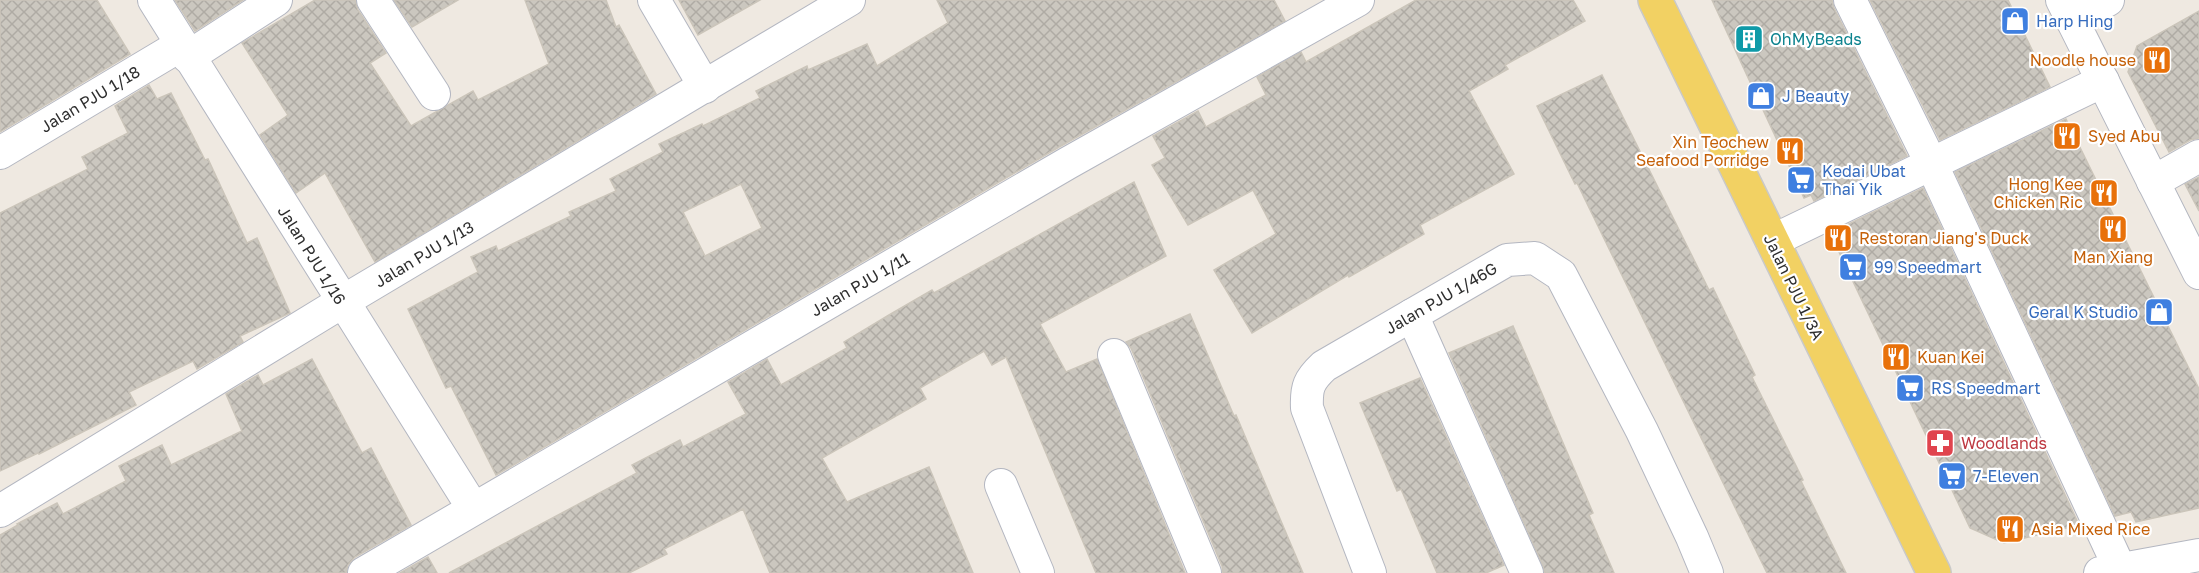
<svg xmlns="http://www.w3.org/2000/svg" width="2199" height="573" font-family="'Golos Text',sans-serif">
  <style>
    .building { fill: url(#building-cross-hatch); stroke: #cbc5ba; stroke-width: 1.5; fill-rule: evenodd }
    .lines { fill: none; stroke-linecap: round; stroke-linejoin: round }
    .minor-casing { stroke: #b4b7c1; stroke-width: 34 }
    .major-casing { stroke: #c9c9c9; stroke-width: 36 }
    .minor { stroke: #fff; stroke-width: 32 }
    .major { stroke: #f2d163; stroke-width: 33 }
    .labels { text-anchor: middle; stroke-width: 4.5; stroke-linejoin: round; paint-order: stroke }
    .shop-label { font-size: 16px; fill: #366cbe; stroke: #fff; text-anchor: start }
    .culture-label { font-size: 16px; fill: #0d838f; stroke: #fff; text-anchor: start }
    .food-label { font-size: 16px; fill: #c56008; stroke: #fff; text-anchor: start }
    .street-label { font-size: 16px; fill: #2e2e2e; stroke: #fff }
    .health-label { font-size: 16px; fill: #be3a42; stroke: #fff; text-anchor: start }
  </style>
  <defs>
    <pattern id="building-cross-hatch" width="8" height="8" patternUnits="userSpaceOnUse" patternTransform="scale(1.5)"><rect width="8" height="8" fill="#cbc7bf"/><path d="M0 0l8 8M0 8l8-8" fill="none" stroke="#afaba4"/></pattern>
  </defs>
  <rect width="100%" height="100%" fill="#efe9e1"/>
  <g class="building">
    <path d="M0,0h97l33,54 -130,78z"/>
    <path d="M175,0h68l-48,31z"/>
    <path d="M315,0h40l3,10 28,43 -16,10 41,63 62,-35 5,9 71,-36 -24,-64h81l10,27 3,-2 37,69 -281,168 -50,-89 -29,20 -36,-58 28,-20 -46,-72z"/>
    <path d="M394,0h64l-46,27z"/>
    <path d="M679,0h81l-62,35z"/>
    <path d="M937,0h337l11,21 -226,126 -563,328 -45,-89 -5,2 -38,-79 70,-37 -7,-15 25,-11 2,5 73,-35 -2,-4 47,-21 -6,-12 53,-27 -4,-8 43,-20 1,2 57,-28 -4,-7 51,-25 1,4 59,-26 10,22 71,-43zM741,184l21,44 -57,28 -22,-44z"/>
    <path d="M1416,0h157l12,21 -80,44 3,4 -39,22 45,83 -94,51 4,9 -75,43 -1,-2 -96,58 -38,-63 62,-36 -23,-44 -65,35 -36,-60 13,-7 -12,-22 45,-25 8,16 60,-32 -9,-18 44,-25 5,10z"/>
    <path d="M1712,0h120l2,8 73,148 -93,45 -3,-6 -7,3z"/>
    <path d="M1870,0h138l42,87 -110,53z"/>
    <path d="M2199,11v127l-9,2 -21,12 -41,-80 9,-26z"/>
    <path d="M1602,75l107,215 4,-2 42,87 -3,2 51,103 -2,1 45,92h-79l-190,-390 -2,1 -38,-78z"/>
    <path d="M149,85l8,14 14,-6 34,67 3,-1 39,84 10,-5 33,75 -50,23 3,6 -46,27 -4,-8 -64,31 7,13 -97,49 -1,-1 -38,18v-258l88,-44 -6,-12 46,-24 -13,-27z"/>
    <path d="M2066,119l133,270v119l-63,14 -5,-10 -16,4 -160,-344z"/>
    <path d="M2199,177v34l-14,-27z"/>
    <path d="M1134,182l32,74 -126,68 26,48 31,-13 88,214h-89l-90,-216 -14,8 -8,-14 -64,37 6,11 -104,59 25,44 82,-35 44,106h-203l-27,-64 -79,40 3,5 -38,19h-180l188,-100 -5,-8 48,-25 3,7 63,-33 -18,-32 39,-23 14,26 66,-37 -3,-6 45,-27 43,-25 2,3z"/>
    <path d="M1923,188l156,337 -75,18 -34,-15 -140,-295z"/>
    <path d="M1190,314l44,102 2,-1 67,158h-80l-1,-7 -91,-218 -5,-6z"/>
    <path d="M1513,326l80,187 -4,2 25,58h-69l-2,-7 -94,-213z"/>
    <path d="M312,359l50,94 9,-5 40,77 -56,32 -7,8 -2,8h-346v-38l18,-10 -1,-1 40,-21 6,11 63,-33 -7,-15 43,-21 9,20 71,-34 -16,-37 32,-19 5,10z"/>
    <path d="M1420,378l84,187 -18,8h-49l-36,-84 -4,2 -37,-88z"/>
    <path d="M428,557l9,16h-37z"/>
  </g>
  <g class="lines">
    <g class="minor-casing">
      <g id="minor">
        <path d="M154,0l319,508"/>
        <path d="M373,0l61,94"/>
        <path d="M654,0l51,87"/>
        <path d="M1850,0l82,165 188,404"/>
        <path d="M2062,0l137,273"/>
        <path d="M2072,20l36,-20"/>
        <path d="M188,57l88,-57"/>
        <path d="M0,153l181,-108"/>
        <path d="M2153,182l46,-26"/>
        <path d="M1772,241l331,-160"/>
        <path d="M1412,315l115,258"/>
        <path d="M1114,355l91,218"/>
        <path d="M1001,485l37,88"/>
        <path d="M0,511l342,-209 507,-302"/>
        <path d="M364,573l704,-410 290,-163"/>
        <path d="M1370,573l-63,-165c-1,-21 2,-28 17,-42l183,-106 28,-2 26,17 81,156 50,106 15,36"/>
        <path d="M2100,573l99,-18"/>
      </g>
    </g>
    <g class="major-casing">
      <path id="major" d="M1655,0l279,573"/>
    </g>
    <use href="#minor" class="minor"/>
    <use href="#major" class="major"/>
  </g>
  <defs>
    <g id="shop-square" transform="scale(1.5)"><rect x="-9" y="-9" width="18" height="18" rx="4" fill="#3f7fe0" stroke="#fff"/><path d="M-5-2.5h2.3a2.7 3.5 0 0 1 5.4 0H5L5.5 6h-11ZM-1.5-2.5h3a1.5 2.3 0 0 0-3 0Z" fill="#fff"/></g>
    <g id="building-square" transform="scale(1.5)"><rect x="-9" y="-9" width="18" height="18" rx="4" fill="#0f9aa8" stroke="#fff"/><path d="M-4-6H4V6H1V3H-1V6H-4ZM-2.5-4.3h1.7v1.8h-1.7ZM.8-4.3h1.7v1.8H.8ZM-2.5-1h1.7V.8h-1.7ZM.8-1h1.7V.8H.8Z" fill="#fff"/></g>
    <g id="restaurant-square" transform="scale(1.5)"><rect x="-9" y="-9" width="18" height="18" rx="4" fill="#e8710a" stroke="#fff"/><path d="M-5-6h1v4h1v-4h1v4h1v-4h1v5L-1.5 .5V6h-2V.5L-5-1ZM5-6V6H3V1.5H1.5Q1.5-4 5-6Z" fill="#fff"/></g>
    <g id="supermarket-square" transform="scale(1.5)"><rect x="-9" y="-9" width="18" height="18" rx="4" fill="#3f7fe0" stroke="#fff"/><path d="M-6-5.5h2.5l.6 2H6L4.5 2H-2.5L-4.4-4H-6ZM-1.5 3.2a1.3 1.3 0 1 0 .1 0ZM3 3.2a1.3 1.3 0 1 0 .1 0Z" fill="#fff"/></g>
    <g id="pharmacy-square" transform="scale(1.5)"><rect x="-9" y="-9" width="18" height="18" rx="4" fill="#e0444e" stroke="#fff"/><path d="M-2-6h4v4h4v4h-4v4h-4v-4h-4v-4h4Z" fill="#fff"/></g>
  </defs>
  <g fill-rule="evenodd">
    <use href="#shop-square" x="2015" y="21"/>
    <use href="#building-square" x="1749" y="39"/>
    <use href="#restaurant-square" x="2157" y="60"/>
    <use href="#shop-square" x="1761" y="96"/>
    <use href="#restaurant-square" x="2067" y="136"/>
    <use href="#restaurant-square" x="1790" y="151"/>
    <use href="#supermarket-square" x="1801" y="180"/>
    <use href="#restaurant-square" x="2104" y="193"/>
    <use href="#restaurant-square" x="2113" y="229"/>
    <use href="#restaurant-square" x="1838" y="238"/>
    <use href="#supermarket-square" x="1853" y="267"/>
    <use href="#shop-square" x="2159" y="312"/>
    <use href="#restaurant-square" x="1896" y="357"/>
    <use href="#supermarket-square" x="1910" y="388"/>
    <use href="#pharmacy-square" x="1940" y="443"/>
    <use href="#supermarket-square" x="1952" y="476"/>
    <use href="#restaurant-square" x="2010" y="529"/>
  </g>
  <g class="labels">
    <g class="shop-label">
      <text x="2036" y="27">Harp Hing</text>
      <text x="1782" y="102">J Beauty</text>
      <text x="1822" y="177">Kedai Ubat<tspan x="1822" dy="18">Thai Yik</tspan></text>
      <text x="1874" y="273">99 Speedmart</text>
      <text x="2138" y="318" text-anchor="end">Geral K Studio</text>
      <text x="1931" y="394">RS Speedmart</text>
      <text x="1973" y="482">7-Eleven</text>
    </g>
    <g class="culture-label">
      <text x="1770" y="45">OhMyBeads</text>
    </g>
    <g class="food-label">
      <text x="2136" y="66" text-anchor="end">Noodle house</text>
      <text x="2088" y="142">Syed Abu</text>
      <text x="1769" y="148" text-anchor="end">Xin Teochew<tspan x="1769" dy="18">Seafood Porridge</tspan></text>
      <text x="2083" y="190" text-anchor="end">Hong Kee<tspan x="2083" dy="18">Chicken Ric</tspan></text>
      <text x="1859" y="244">Restoran Jiang's Duck</text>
      <text x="2113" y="263" text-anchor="middle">Man Xiang</text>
      <text x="1917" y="363">Kuan Kei</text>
      <text x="2031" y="535">Asia Mixed Rice</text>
    </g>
    <g class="street-label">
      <text transform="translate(90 99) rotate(-31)" y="6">Jalan PJU 1/18</text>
      <text transform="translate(424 254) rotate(-31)" y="6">Jalan PJU 1/13</text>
      <text transform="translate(312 255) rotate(58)" y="6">Jalan PJU 1/16</text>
      <text transform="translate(860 284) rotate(-30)" y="6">Jalan PJU 1/11</text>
      <text transform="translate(1794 287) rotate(64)" y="6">Jalan PJU 1/3A</text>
      <text transform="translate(1441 298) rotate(-30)" y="6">Jalan PJU 1/46G</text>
    </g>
    <g class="health-label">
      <text x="1961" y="449">Woodlands</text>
    </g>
  </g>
</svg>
